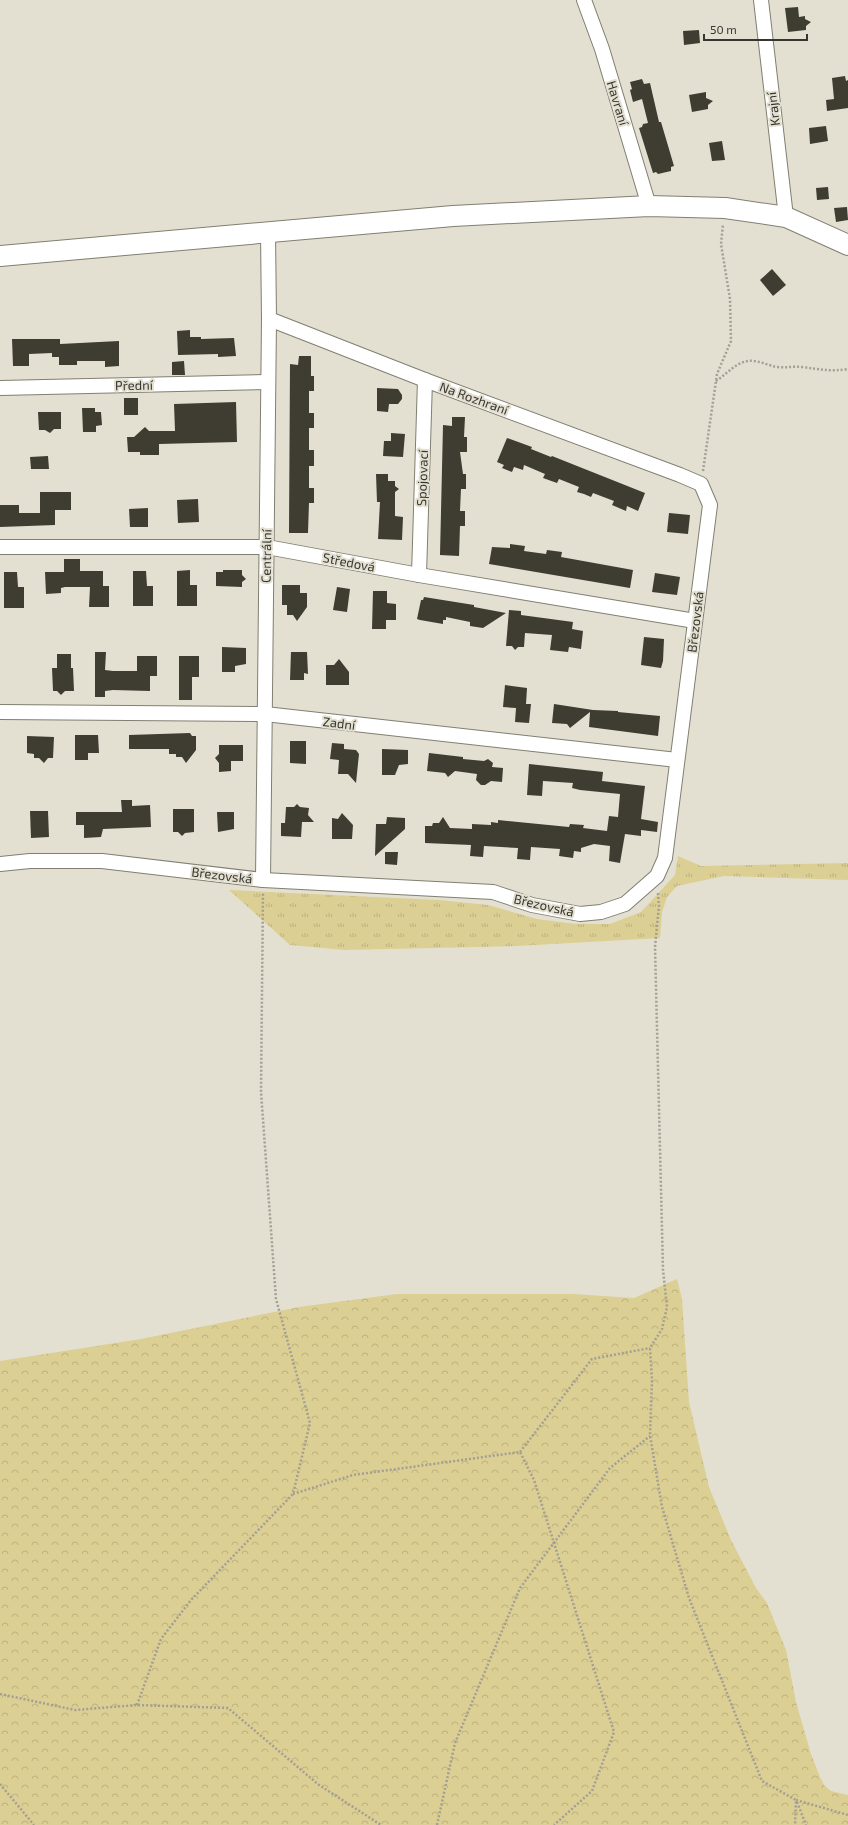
<svg xmlns="http://www.w3.org/2000/svg" width="848" height="1825" font-family="'Exo 2',sans-serif">
  <style>
    .grass { fill: url(#grass-tufts) }
    .forest { fill: url(#forest-crowns) }
    .building { fill: #3f3d31 }
    .lines { fill: none; stroke-linecap: round; stroke-linejoin: round }
    .street-casing { stroke: #817f71; stroke-width: 16 }
    .secondary-casing { stroke: #817f71; stroke-width: 22 }
    .path { stroke: #a29f94; stroke-width: 2.5; stroke-dasharray: 2 2; stroke-linecap: butt }
    .street { stroke: #fff; stroke-width: 14 }
    .secondary { stroke: #fff; stroke-width: 20 }
    .labels { text-anchor: middle; stroke-width: 4; stroke-linejoin: round; paint-order: stroke }
    .street-label { font-size: 13px; fill: #373530; stroke: #e3e0d1 }
  </style>
  <defs>
    <pattern id="grass-tufts" width="24" height="20" patternUnits="userSpaceOnUse"><rect width="24" height="20" fill="#dccf93"/><path d="M3 7l-1-3M5 7V3M7 7l1-3M15 17l-1-3M17 17v-4M19 17l1-3" fill="none" stroke="#bdb27f"/></pattern>
    <pattern id="forest-crowns" width="20" height="18" patternUnits="userSpaceOnUse"><rect width="20" height="18" fill="#dccf93"/><path d="M2 6a3 3 0 1 1 6 0M12 15a3 3 0 1 1 6 0" fill="none" stroke="#bdb27f"/></pattern>
  </defs>
  <rect width="100%" height="100%" fill="#e3e0d1"/>
  <path class="grass" d="M678,856l23,10 147,-3v17l-124,-4 -47,10 -10,11 -5,15 -2,26 -143,8 -172,4 -55,-5 -61,-55 210,10 49,5 49,14 39,5h34l31,-12 34,-37z"/>
  <path class="forest" d="M677,1279l5,20 7,103 20,85 22,53 25,48 11,15 19,47 10,52 15,52 9,23 4,8 7,6 17,4v30h-848v-464l141,-22 158,-32 98,-13h176l61,4z"/>
  <g class="building">
    <path d="M798,7l1,10 6,-1v3l6,3 -5,4v4l-18,2 -3,-24z"/>
    <path d="M699,30l1,13 -16,2 -1,-14z"/>
    <path d="M845,76l1,5 2,-1v28l-21,3 -1,-11 8,-1 -2,-21z"/>
    <path d="M642,79l2,5 6,-1 9,39h2l13,44 -3,1v4l-13,3 -2,-2 -3,1 -14,-45 3,-1 1,-3 5,-1 -6,-24 -9,3 -3,-12 2,-1 -2,-7z"/>
    <path d="M706,92v6l7,3 -5,4v4l-16,3 -3,-17z"/>
    <path d="M826,126l2,15 -18,3 -1,-16z"/>
    <path d="M722,141l3,19 -13,1 -3,-18z"/>
    <path d="M828,187l1,12 -12,1 -1,-12z"/>
    <path d="M847,207l1,13 -12,2 -2,-14z"/>
    <path d="M772,269l14,16 -13,11 -13,-16z"/>
    <path d="M190,330v7h11v2l33,-1 2,18 -18,1v-3l-40,1 -1,-24z"/>
    <path d="M12,339h48v5l59,-3v25l-14,1v-6h-28v4h-18v-8h-7v-4l-23,1v12h-16z"/>
    <path d="M299,356h12v20h3v15h-5v22h5v15h-5v22h5v16h-5v22h5v15h-5l-1,30h-19l1,-169 8,1z"/>
    <path d="M184,361l1,14h-13v-13z"/>
    <path d="M377,388l21,1 4,6v4l-4,5h-9l-1,8 -11,-1z"/>
    <rect x="124" y="398" width="14" height="17"/>
    <path d="M236,402l1,40 -78,2v11h-19v-3h-12l-1,-15h7l11,-10 4,4h26l-1,-27z"/>
    <path d="M82,408h13v4h6l1,13 -6,1v6h-13z"/>
    <path d="M38,412h23v17h-7l-4,4 -5,-3h-6z"/>
    <path d="M452,417h13l-1,20h3v15h-7l3,22h3v15h-5l-1,22h5v15h-5l-1,30 -19,-1 3,-130 9,1z"/>
    <path d="M391,433l14,1 -2,23 -20,-1 1,-15h7z"/>
    <path d="M507,438l25,9 -1,2 20,8 1,-1 93,37 -7,18 -11,-5 -1,5 -14,-6 2,-4 -21,-8 -2,4 -7,-3 -7,-2 2,-5 -20,-8 -2,4 -14,-5 2,-4 -21,-9 -1,5 -9,-3 -2,5 -10,-4 2,-3 -7,-3z"/>
    <path d="M48,456l1,13h-18l-1,-12z"/>
    <path d="M376,474h12v7h7v5l4,3 -4,3v24l8,1 -1,23 -24,-1 2,-37h-3z"/>
    <path d="M40,492h31v18h-16v15l-55,2v-22h19v8h21z"/>
    <path d="M198,499l1,23 -21,1 -1,-23z"/>
    <path d="M148,508v19h-18l-1,-18z"/>
    <path d="M669,513l21,2 -2,19 -21,-2z"/>
    <path d="M510,544l15,2 -1,5 22,3 1,-4 15,2 -1,5 72,13 -3,18 -141,-24 3,-17 18,1z"/>
    <path d="M64,559h16v12h23v15h6v21h-20l1,-20h-25l-4,1v5l-15,1 -1,-22h19z"/>
    <path d="M190,570v15h7v21h-20v-35z"/>
    <path d="M223,570h19v5l4,4 -4,3v5l-26,-1v-14h7z"/>
    <path d="M133,571h13l1,15h6v20h-20z"/>
    <path d="M4,572h13l1,15h6v21h-20z"/>
    <path d="M655,573l25,4 -3,18 -25,-3z"/>
    <path d="M282,585h18v8h7v14l-10,14 -4,-6h-6v-10h-5z"/>
    <path d="M337,587l13,2 -3,23 -14,-2z"/>
    <path d="M373,591h14v12l9,1v16h-10v9h-14z"/>
    <path d="M424,597l50,8v2l32,6 -23,15 -13,-2v-4l-24,-5v3h-3v4l-23,-4 -3,-1 4,-19h2z"/>
    <path d="M509,610l12,1v4l52,7 -1,7 11,2 -2,18 -12,-2 -1,5 -18,-2 2,-15 -27,-2 -1,14h-6l-3,3 -3,-4h-6z"/>
    <path d="M644,637l20,2 -1,22 -2,7 -20,-3z"/>
    <path d="M222,647l24,1v16l-11,2v6h-13z"/>
    <path d="M95,652h11l-1,18 8,1h24v-15h20v20h-7v15l-37,-1 -8,1v6h-10z"/>
    <path d="M291,652h16l1,22 -4,-1v7h-14z"/>
    <path d="M57,654h14v14h2l1,23h-9l-4,4 -4,-4h-4l-1,-23h5z"/>
    <path d="M179,656h20v21h-7v23h-13z"/>
    <path d="M339,659l10,13v13h-23v-20h8z"/>
    <path d="M505,685l22,3 -1,16h5l-2,19 -14,-1 1,-14 -13,-1z"/>
    <path d="M554,704l39,6 25,1v1l42,4 -2,20 -69,-9 1,-15 -20,16 -3,-4 -15,-1z"/>
    <path d="M190,733l2,3h4v14l-10,13 -4,-6h-6v-3h-7v-5h-40v-14z"/>
    <path d="M75,735h23l1,18h-11v7h-13z"/>
    <path d="M27,736l27,1 -1,21h-5l-4,5 -5,-5h-5v-4l-7,-1z"/>
    <path d="M290,741h16v23l-16,-1z"/>
    <path d="M332,743l12,1v5l12,1 3,4 -3,29 -8,-9h-10l1,-14 -9,-1z"/>
    <path d="M219,745h24v16h-12v10l-12,1v-9l-4,-5 4,-4z"/>
    <path d="M382,749l26,1v14l-9,1 -4,10h-13z"/>
    <path d="M429,753l34,4v2l21,2 4,-2 5,4 -1,4 11,1 -1,14 -11,-1 -6,4h-4l-5,-5 1,-6 -22,-3 -7,6 -3,-4 -18,-2z"/>
    <path d="M529,764l74,8 -1,9 43,5 -4,33 17,3 -1,10 -16,-2v6l-16,-2 -5,29 -11,-2 1,-15 -16,-2 -13,4v4l-7,-1 -1,7 -14,-2 1,-7 -29,-2 -1,13 -13,-1 1,-11 -34,-2 -1,11 -13,-1 1,-11 -46,-2v-17h7l1,-3h6l4,-6 7,11 22,1v-5l19,1v-3l7,1v-3l71,7 1,-3 14,1 -1,3 24,3 2,-15 9,1 2,-23 -40,-4 -8,-2 1,-5 -30,-2 -1,15 -15,-1z"/>
    <path d="M121,800h11v6l18,-1 1,22 -48,2 -2,8 -17,1v-13h-8v-13h46z"/>
    <path d="M297,804l3,3 9,1 -1,7 6,7h-12l-1,15 -20,-1v-13h4l1,-16h8z"/>
    <path d="M173,809h21v23l-9,1 -3,3 -4,-4h-5z"/>
    <path d="M30,811h18l1,26 -18,1z"/>
    <path d="M217,812h17v17l-16,3z"/>
    <path d="M342,813l11,12 -1,14h-20v-21l6,1z"/>
    <path d="M387,817l18,1v11l-30,27 1,-32h10z"/>
    <path d="M385,852h13l-1,13 -12,-1z"/>
  </g>
  <g class="lines">
    <g class="street-casing">
      <g id="street">
        <path d="M584,0l18,49 47,157"/>
        <path d="M761,0l25,217"/>
        <path d="M0,388l268,-6"/>
        <path d="M0,547h267l152,28 276,46"/>
        <path d="M419,575l6,-195"/>
        <path d="M0,712l265,2 412,46"/>
        <path d="M0,864l30,-3h72l161,19 230,12 39,13 48,9 21,-2 24,-8 32,-28 8,-18 45,-353 -9,-21 -21,-9 -255,-95 -156,-61"/>
        <path d="M263,880l6,-561 -1,-86"/>
      </g>
    </g>
    <g class="secondary-casing">
      <path id="secondary" d="M0,256l453,-40 196,-10 76,2 61,9 62,28"/>
    </g>
    <g class="path">
      <path d="M716,381c8,-5 16,-14 25,-18 13,-6 24,2 36,4 9,1 17,-1 25,0 18,2 28,5 46,2"/>
      <path d="M703,471l14,-97 14,-33 -1,-42 -9,-55 2,-20"/>
      <path d="M658,893l1,13 -4,41 8,323 4,37 -5,22 -12,19 2,32 -2,55 12,72 27,91 73,183 34,19 -1,25"/>
      <path d="M520,1452l72,-93 58,-11"/>
      <path d="M293,1494l60,-19 167,-23 14,28 80,252 -22,59 -38,34"/>
      <path d="M0,1694l75,16 62,-5 91,3 91,77 62,40"/>
      <path d="M137,1705l24,-66 30,-39 102,-106 17,-71 -34,-124 -15,-207 2,-200"/>
      <path d="M0,1784l34,41"/>
      <path d="M796,1800l52,15"/>
      <path d="M797,1802l9,23"/>
      <path d="M437,1825l18,-82 65,-155 90,-120 40,-32"/>
    </g>
    <use href="#street" class="street"/>
    <use href="#secondary" class="secondary"/>
  </g>
  <g class="labels">
    <g class="street-label">
      <text transform="translate(618 103) rotate(73)" y="5">Havraní</text>
      <text transform="translate(773 109) rotate(-97)" y="5">Krajní</text>
      <text transform="translate(134 385) rotate(-1)" y="5">Přední</text>
      <text transform="translate(474 398) rotate(20)" y="5">Na Rozhraní</text>
      <text transform="translate(422 478) rotate(-88)" y="5">Spojovací</text>
      <text transform="translate(266 556) rotate(-89)" y="5">Centrální</text>
      <text transform="translate(349 562) rotate(11)" y="5">Středová</text>
      <text transform="translate(695 622) rotate(-83)" y="5">Březovská</text>
      <text transform="translate(339 723) rotate(7)" y="5">Zadní</text>
      <text transform="translate(222 875) rotate(7)" y="5">Březovská</text>
      <text transform="translate(544 905) rotate(13)" y="5">Březovská</text>
    </g>
  </g>
  <path d="M704 34v6h103v-6" fill="none" stroke="#373530" stroke-width="2"/>
  <text x="710" y="34" font-size="12" fill="#373530" stroke="#e3e0d1" stroke-width="3" paint-order="stroke">50 m</text>
</svg>
